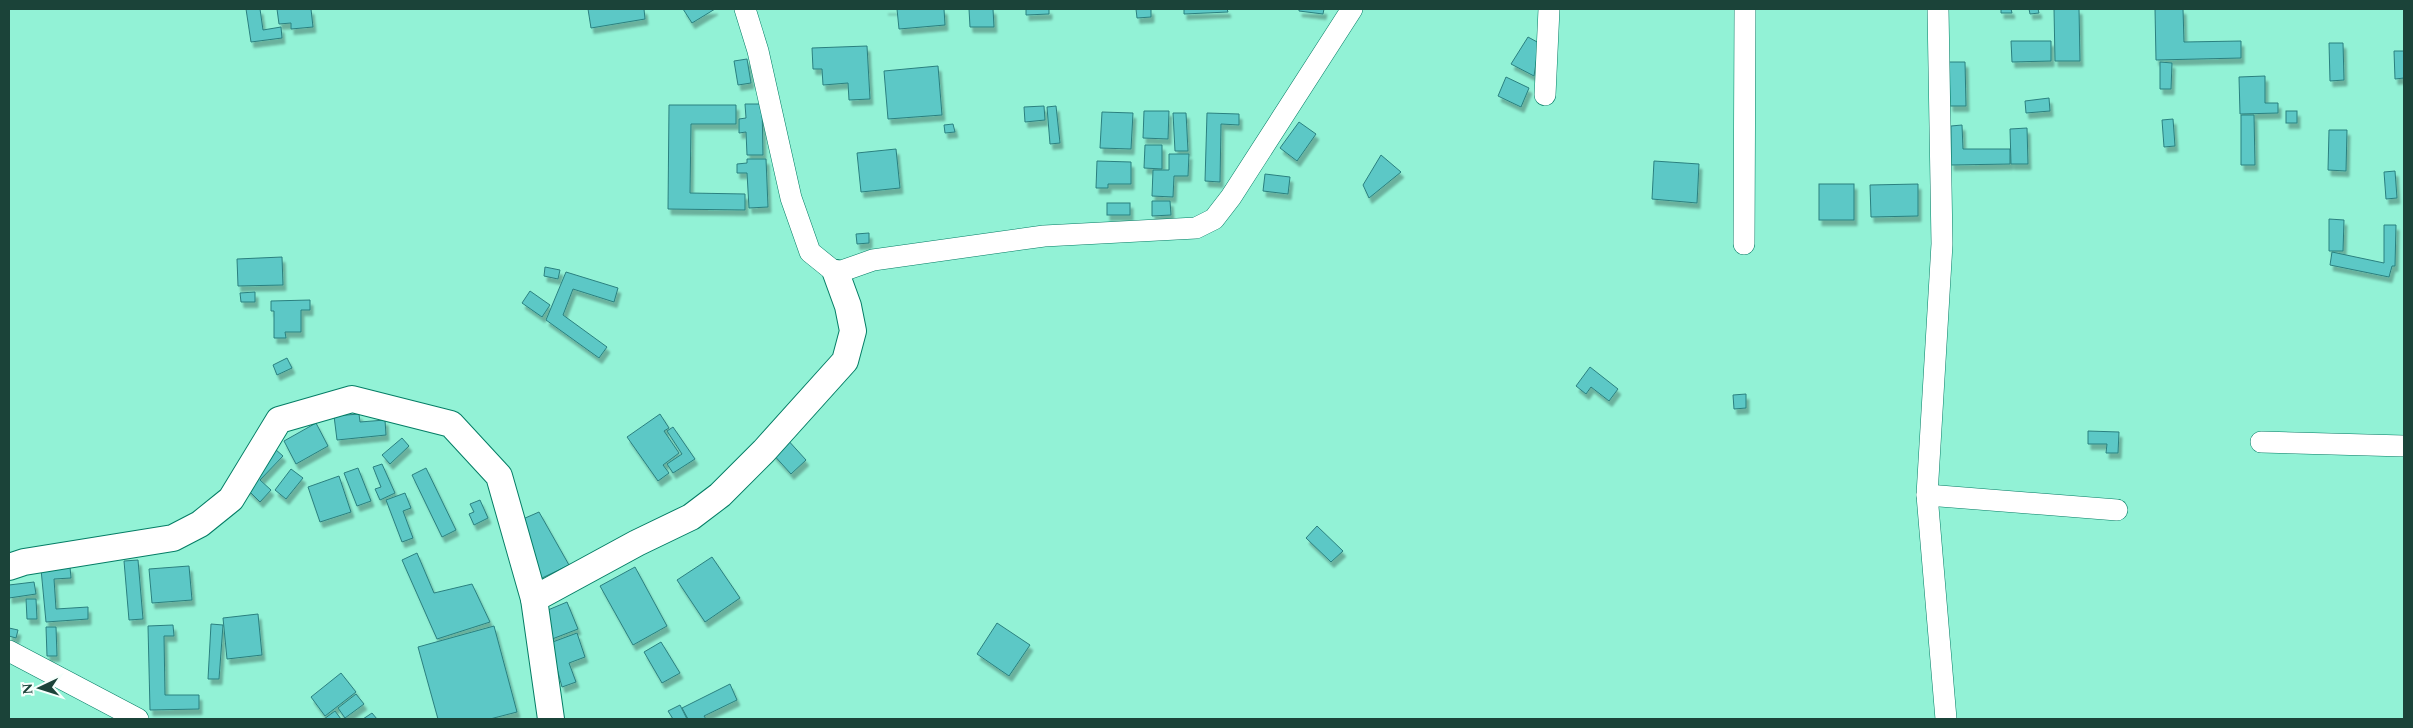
<svg xmlns="http://www.w3.org/2000/svg" width="2413" height="728" font-family="Spectral,serif">
  <style>
    .building { fill: #5cc8c6; stroke: #2b807f; filter: url(#shadow) }
    .lines { fill: none; stroke-linecap: round; stroke-linejoin: round }
    .minor-casing { stroke: #047d65; stroke-width: 22 }
    .tertiary-casing { stroke: #047d65; stroke-width: 28 }
    .minor { stroke: #fff; stroke-width: 21 }
    .tertiary { stroke: #fff; stroke-width: 26 }
  </style>
  <defs>
    <filter id="shadow"><feDropShadow dx="3" dy="5.5" stdDeviation="1" flood-color="#0004"/></filter>
  </defs>
  <rect width="100%" height="100%" fill="#92f2d6"/>
  <g class="building">
    <path d="M246,9h14l3,21 18,-3 1,11 -31,4z"/>
    <path d="M277,9h34l2,18 -22,2v-6l-12,1z"/>
    <path d="M588,9h56l1,10 -54,9z"/>
    <path d="M683,9h32l-23,14z"/>
    <path d="M885,9h59l1,16 -46,4 -2,-20z"/>
    <path d="M969,9h24l1,18h-24z"/>
    <path d="M1026,9h23v5l-23,1z"/>
    <path d="M1136,9h15v8l-14,1z"/>
    <path d="M1184,9h43l1,3 -44,2z"/>
    <path d="M1299,9h25l-1,5 -24,-3z"/>
    <path d="M2001,9h10l1,4h-11z"/>
    <path d="M2029,9h9l1,4 -9,1z"/>
    <path d="M2054,9h25l1,52h-25z"/>
    <path d="M2155,9h28l1,33 57,-1v17l-85,2z"/>
    <path d="M1528,37l11,6 -5,33 -23,-12z"/>
    <path d="M2011,41h40v20l-39,1z"/>
    <path d="M2329,43h14l1,37 -14,1z"/>
    <path d="M867,46l3,53 -21,1 -1,-17 -25,2 -1,-16h-9l-1,-21z"/>
    <path d="M2394,51h10v27l-9,1z"/>
    <path d="M747,59l4,24 -13,2 -4,-24z"/>
    <path d="M1949,62h16l1,44h-16z"/>
    <path d="M2160,62l12,1 -1,26h-11z"/>
    <path d="M938,66l4,49 -54,4 -4,-48z"/>
    <path d="M2265,76v27h13v10l-38,1 -1,-37z"/>
    <path d="M1506,77l23,11 -8,19 -23,-11z"/>
    <path d="M2049,98l1,13 -24,2 -1,-12z"/>
    <path d="M745,104h17l1,51h-16l-1,-23 -7,1v-14l7,-1z"/>
    <path d="M669,105h67v19h-45l-1,69 55,1v16l-77,-1z"/>
    <path d="M1044,106l1,14 -20,2 -1,-15z"/>
    <path d="M1056,106l4,37 -10,1 -3,-37z"/>
    <path d="M1144,111h25l-1,28 -25,-1z"/>
    <rect x="2286" y="111" width="11" height="12"/>
    <path d="M1102,112l31,1 -2,36 -31,-1z"/>
    <path d="M1173,113h13l2,38h-13z"/>
    <path d="M1207,113l32,1v11l-18,-1 -1,58 -15,-1z"/>
    <path d="M2241,115h13l1,50h-14z"/>
    <path d="M2173,119l2,27 -11,1 -2,-27z"/>
    <path d="M1299,122l17,12 -19,27 -17,-13z"/>
    <path d="M953,124l2,8 -10,1 -1,-8z"/>
    <path d="M1962,125l1,24h47v15l-59,1v-39z"/>
    <path d="M2027,128l1,36h-17l-1,-35z"/>
    <path d="M2329,130h18l-1,41 -18,-1z"/>
    <path d="M1145,145h17v24l-18,-1z"/>
    <path d="M896,149l4,39 -39,4 -4,-39z"/>
    <path d="M1169,154h20l-1,22h-14l-1,21 -21,-1 1,-26h16z"/>
    <path d="M1381,155l20,17 -32,26 -6,-13z"/>
    <path d="M747,159h19l2,48 -19,1 -2,-35h-10v-9l10,-1z"/>
    <path d="M1097,161l34,1v22h-23v4h-12z"/>
    <path d="M1654,161l45,3 -2,39 -45,-4z"/>
    <path d="M2395,171l2,27 -11,1 -2,-27z"/>
    <path d="M1265,174l25,3 -2,17 -25,-3z"/>
    <rect x="1819" y="184" width="35" height="36"/>
    <path d="M1918,184v32l-47,1 -1,-32z"/>
    <path d="M1152,201h18l1,14 -19,1z"/>
    <rect x="1107" y="203" width="23" height="12"/>
    <path d="M2329,219l15,1 -1,31h-14z"/>
    <path d="M2384,225h12l-1,41h-3l-3,11 -59,-12 2,-13 52,11z"/>
    <path d="M869,233v10l-12,1 -1,-10z"/>
    <path d="M282,257l1,28 -45,1 -1,-27z"/>
    <path d="M545,267l15,3 -2,9 -14,-3z"/>
    <path d="M566,272l52,16 -4,14 -41,-13 -10,26 44,32 -8,11 -53,-38z"/>
    <path d="M530,291l20,14 -8,12 -20,-14z"/>
    <path d="M255,292v10h-14l-1,-9z"/>
    <path d="M310,300v10h-9v22h-16l1,6h-12v-27h-3v-10z"/>
    <path d="M287,358l5,10 -15,7 -4,-10z"/>
    <path d="M1590,367l28,22 -9,12 -18,-14 -5,7 -10,-8z"/>
    <path d="M1746,394v14l-12,1 -1,-14z"/>
    <path d="M359,414l1,8 25,-2 1,15 -49,5 -3,-24z"/>
    <path d="M660,414l9,14 -5,3 15,22 -16,12 6,8 -11,8 -31,-44z"/>
    <path d="M316,423l12,23 -32,18 -12,-23z"/>
    <path d="M673,427l22,32 -22,14 -6,-9 15,-10 -15,-23z"/>
    <path d="M2088,431l31,1 -1,21h-12l1,-9h-19z"/>
    <path d="M402,438l7,8 -19,18 -8,-9z"/>
    <path d="M786,438l20,22 -15,14 -20,-22z"/>
    <path d="M275,449l8,7 -23,24 11,10 -11,12 -18,-18z"/>
    <path d="M382,464l13,29 -15,7 -5,-11 6,-2 -8,-20z"/>
    <path d="M358,468l13,33 -14,5 -13,-33z"/>
    <path d="M426,468l30,62 -14,7 -30,-62z"/>
    <path d="M291,469l12,9 -17,21 -11,-9z"/>
    <path d="M339,476l12,36 -31,10 -12,-35z"/>
    <path d="M405,493l6,15 -8,3 10,27 -11,4 -16,-42z"/>
    <path d="M480,500l8,18 -14,7 -5,-11 5,-2 -4,-8z"/>
    <path d="M539,512l30,53 -29,14 -24,-57z"/>
    <path d="M1317,526l26,25 -12,11 -25,-24z"/>
    <path d="M417,553l17,40 38,-9 18,38 -53,17 -35,-79z"/>
    <path d="M712,557l28,41 -35,24 -28,-42z"/>
    <path d="M138,560l5,59 -14,1 -5,-59z"/>
    <path d="M189,566l3,34 -40,3 -3,-34z"/>
    <path d="M70,567l1,11 -17,1 2,30 32,-2v12l-42,3 -5,-53z"/>
    <path d="M635,567l32,59 -34,19 -33,-59z"/>
    <path d="M34,582l2,12 -27,4v-13z"/>
    <path d="M26,599h10l1,20h-10z"/>
    <path d="M567,602l11,27 -31,12 -11,-26z"/>
    <path d="M258,614l4,41 -35,4 -4,-41z"/>
    <path d="M997,623l33,22 -21,31 -32,-22z"/>
    <path d="M211,624l12,1 -4,54h-11z"/>
    <path d="M173,625l1,11h-10l1,59h34v14l-49,1 -2,-84z"/>
    <path d="M494,626l23,86 -27,7h-52l-20,-72z"/>
    <path d="M46,627h10l1,29h-10z"/>
    <path d="M9,628l9,2 -2,8 -7,-2z"/>
    <path d="M577,633l8,24 -16,6 7,19 -14,5 -12,-44z"/>
    <path d="M661,642l19,31 -18,10 -18,-31z"/>
    <path d="M341,673l15,19 -31,24 -14,-19z"/>
    <path d="M730,684l7,16 -33,16 2,3h-18l-6,-11z"/>
    <path d="M356,694l8,10 -19,14 -7,-10z"/>
    <path d="M680,705l7,14h-14l-5,-8z"/>
    <path d="M335,711l6,8h-17z"/>
    <path d="M372,713l5,6h-14z"/>
  </g>
  <g class="lines">
    <g class="minor-casing">
      <g id="minor">
        <path d="M745,9l13,42 33,147 19,54 26,21 37,-13 171,-24 152,-8 18,-9 17,-22 121,-188"/>
        <path d="M1938,9l4,235 -15,251 19,224"/>
        <path d="M1545,95l4,-86"/>
        <path d="M1744,244l1,-235"/>
        <path d="M2261,442l143,4"/>
        <path d="M1927,495l190,15"/>
        <path d="M9,651l129,68"/>
      </g>
    </g>
    <g class="tertiary-casing">
      <g id="tertiary">
        <path d="M9,567l15,-5 149,-24 27,-14 31,-25 48,-79 73,-21 99,25 48,52 35,123"/>
        <path d="M551,719l-17,-120 103,-56 54,-26 29,-22 44,-44 81,-90 8,-30 -5,-25 -12,-33"/>
      </g>
    </g>
    <use href="#minor" class="minor"/>
    <use href="#tertiary" class="tertiary"/>
  </g>
  <rect width="2413" height="728" fill="none" stroke="#1b4339" stroke-width="20"/>
  <g transform="translate(40 688) rotate(266)" stroke="#f6fffc" stroke-width="4" paint-order="stroke">
  <path d="M0-4L9 19L0 12L-9 19Z" fill="#1b4339"/>
  <text y="-8" font-size="14" font-weight="bold" text-anchor="middle" fill="#1b4339">N</text>
  </g>
</svg>
